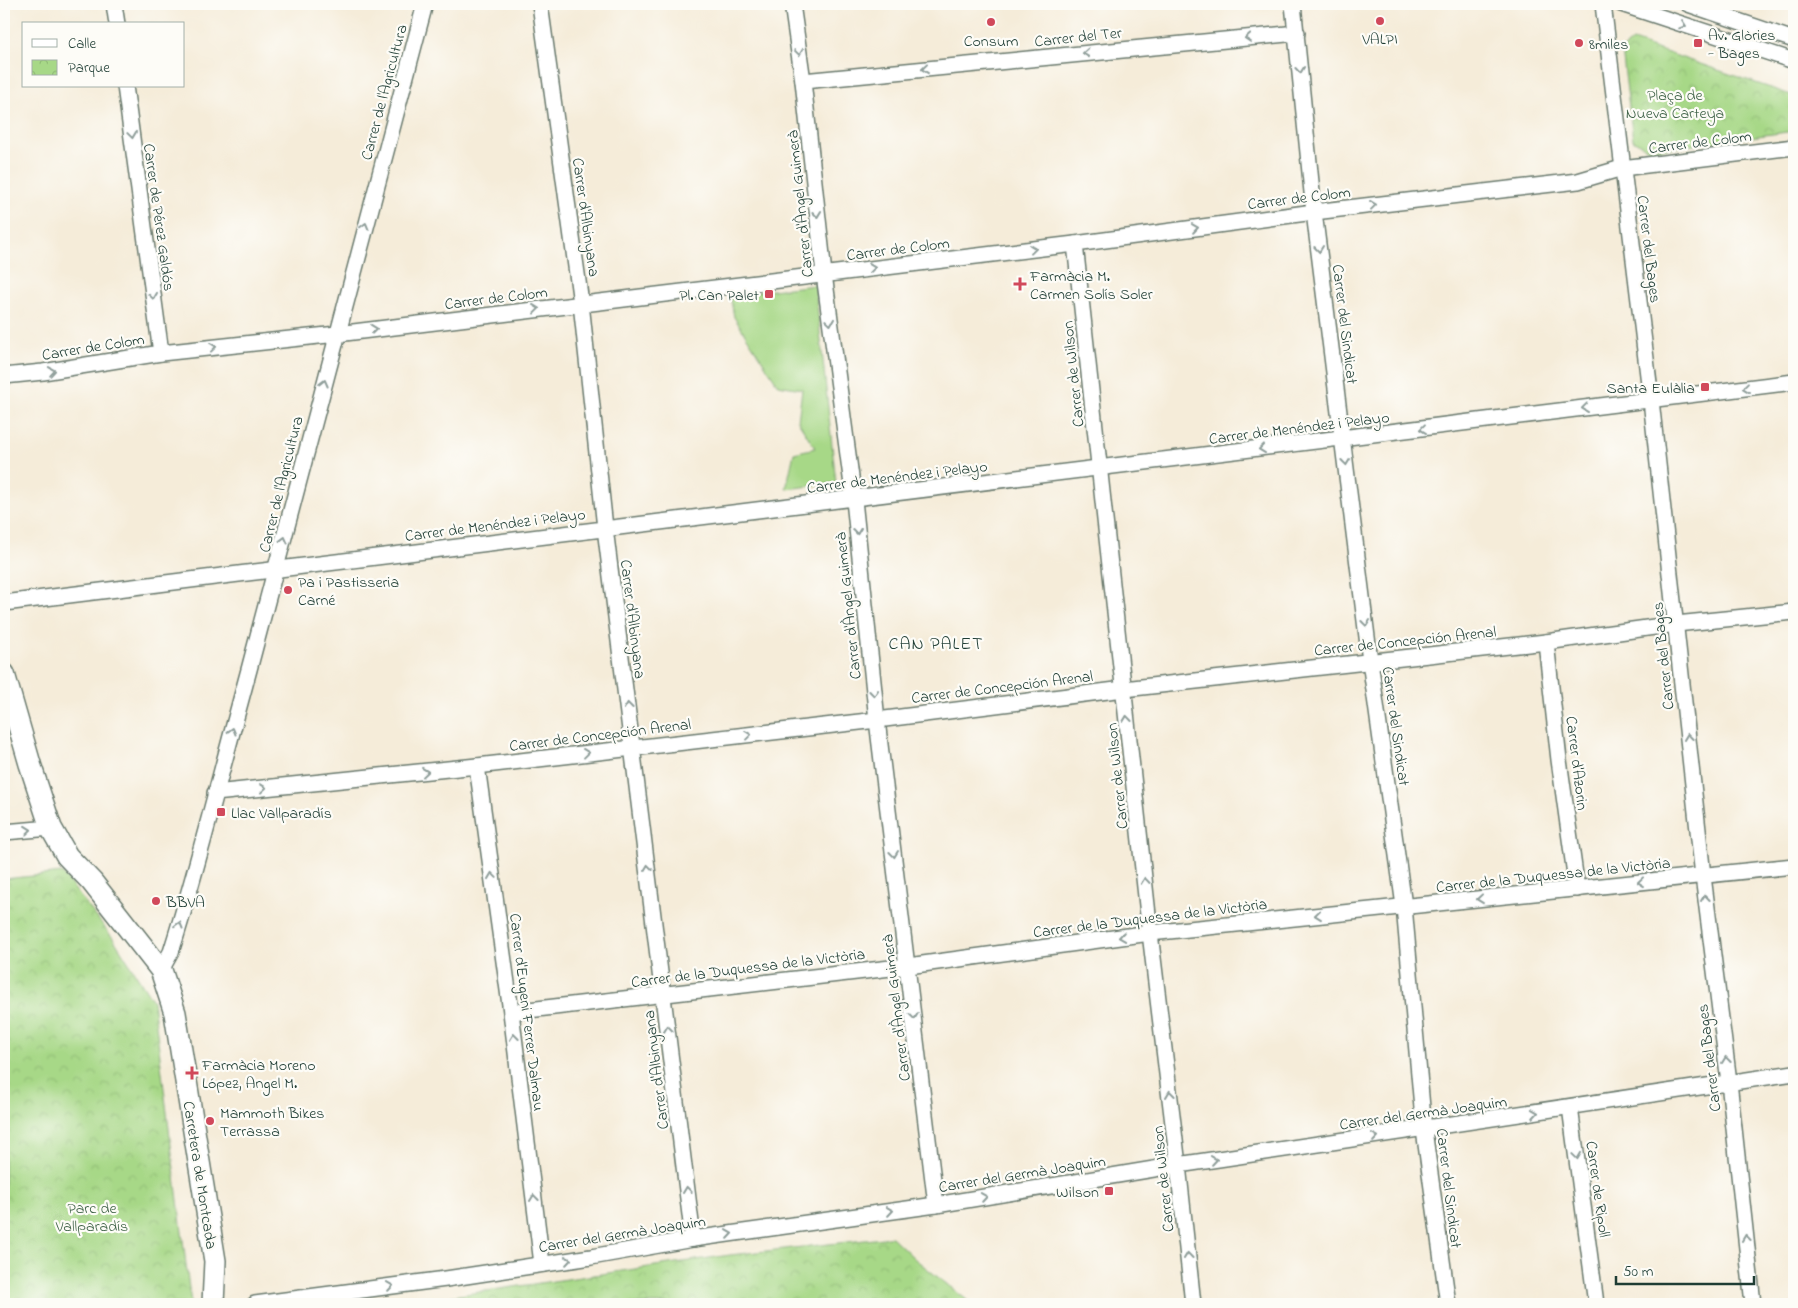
<svg xmlns="http://www.w3.org/2000/svg" width="1798" height="1308" font-family="'Indie Flower',sans-serif">
  <style>
    .grass { fill: #a7d887; stroke: #638a5e }
    .park { fill: url(#park-crowns); stroke: #638a5e }
    .lines { fill: none; stroke-linecap: round; stroke-linejoin: round }
    .street-casing { stroke: #6a7a6e; stroke-width: 18 }
    .secondary-casing { stroke: #6a7a6e; stroke-width: 24 }
    .street { stroke: #fff; stroke-width: 15 }
    .secondary { stroke: #fff; stroke-width: 21 }
    .oneway { stroke: #8f9e9a }
    .poi-dot { fill: #d1495b; stroke: #fdfcf7; stroke-width: 2 }
    .labels { text-anchor: middle; stroke-width: 4.5; stroke-linejoin: round; paint-order: stroke }
    .poi-label { font-size: 16px; fill: #1f3d34; stroke: #fdfcf7; text-anchor: start }
    .street-label { font-size: 16px; fill: #1f3d34; stroke: #fdfcf7 }
    .park-label { font-size: 16px; fill: #416449; stroke: #fdfcf7 }
    .neighbourhood-label { font-size: 18px; letter-spacing: 1px; fill: #1f3d34; stroke: #fdfcf7 }
  </style>
  <defs>
    <pattern id="park-crowns" width="20" height="18" patternUnits="userSpaceOnUse" patternTransform="scale(1.25)"><rect width="20" height="18" fill="#a7d887"/><path d="M2 6a3 3 0 1 1 6 0M12 15a3 3 0 1 1 6 0" fill="none" stroke="#8fba75"/></pattern>
  </defs>
  <rect width="100%" height="100%" fill="#fdfcf7"/>
  <filter id="ink" filterUnits="userSpaceOnUse"><feTurbulence type="fractalNoise" baseFrequency=".02" numOctaves="2"/><feDisplacementMap in="SourceGraphic" scale="10" xChannelSelector="R" yChannelSelector="G"/><feConvolveMatrix kernelMatrix="1 2 1 2 8 2 1 2 1" color-interpolation-filters="sRGB"/></filter>
  <filter id="wash" filterUnits="userSpaceOnUse"><feTurbulence type="fractalNoise" baseFrequency=".0096" numOctaves="4" result="noise"/><feDisplacementMap in="SourceGraphic" scale="20" xChannelSelector="R" yChannelSelector="G"/><feGaussianBlur stdDeviation="1.12" result="paint"/><feColorMatrix in="noise" values="0 0 0 0 0 0 0 0 0 0 0 0 0 0 0 0 0 1.4 0 .05"/><feComposite in="paint" operator="in"/></filter>
  <g filter="url(#wash)">
    <rect width="100%" height="100%" fill="#f5ecd9"/>
    <path class="grass" d="M815,285l21,198 -50,6 8,-36 21,-5 -17,-27 4,-32 -24,-4 -44,-68 -4,-22z"/>
    <g class="park">
      <path d="M1633,41l161,55v35l-143,20 -18,-11 -11,-90z"/>
      <path d="M62,873l51,65 40,63 38,303h-187v-425z"/>
      <path d="M892,1237l23,22 57,45h-574l332,-49z"/>
    </g>
  </g>
  <g filter="url(#ink)">
    <g class="lines">
      <g class="street-casing">
        <g id="street">
          <path d="M114,4l3,20"/>
          <path d="M540,4l41,299 24,225 88,711"/>
          <path d="M792,4l11,77 21,193 30,226 23,220 59,485"/>
          <path d="M1293,4l21,208 56,449 34,245 20,224 24,174"/>
          <path d="M1603,4l48,396 52,476 26,206 24,222"/>
          <path d="M1621,4l173,57"/>
          <path d="M1688,4l106,36"/>
          <path d="M803,81l494,-48"/>
          <path d="M125,86l36,267"/>
          <path d="M1075,244l75,689 28,232 15,139"/>
          <path d="M4,376l39,-4 118,-19 176,-19 738,-90 239,-32 264,-31 44,-13 172,-21"/>
          <path d="M4,603c597,-74 1194,-145 1790,-221"/>
          <path d="M1546,642l13,118 18,129"/>
          <path d="M477,766l34,246 31,252"/>
          <path d="M215,793l262,-27 400,-46 247,-31 422,-47 130,-18 118,-12"/>
          <path d="M4,832l47,-4"/>
          <path d="M161,970l10,-18c25,-78 44,-158 66,-238 64,-236 124,-473 188,-710"/>
          <path d="M511,1012l397,-46 242,-33 644,-67"/>
          <path d="M1570,1107l26,197"/>
          <path d="M255,1304l191,-25 145,-22 102,-18 243,-34 242,-40 616,-92"/>
        </g>
      </g>
      <g class="secondary-casing">
        <path id="secondary" d="M4,674l26,90 21,64 16,28 25,26 69,88 14,43 40,248 -2,43"/>
      </g>
      <use href="#street" class="street"/>
      <use href="#secondary" class="secondary"/>
    </g>
    <defs><path id="oneway-chevron" d="M-2-3.5L2.5 0L-2 3.5" fill="none" stroke-width="1.6" stroke-linecap="round" stroke-linejoin="round" transform="scale(1.25)"/></defs>
    <g class="oneway">
      <use href="#oneway-chevron" transform="translate(1683 25) rotate(19)"/>
      <use href="#oneway-chevron" transform="translate(1248 38) rotate(175)"/>
      <use href="#oneway-chevron" transform="translate(799 52) rotate(82)"/>
      <use href="#oneway-chevron" transform="translate(1086 53) rotate(175)"/>
      <use href="#oneway-chevron" transform="translate(925 69) rotate(174)"/>
      <use href="#oneway-chevron" transform="translate(1300 70) rotate(84)"/>
      <use href="#oneway-chevron" transform="translate(132 135) rotate(82)"/>
      <use href="#oneway-chevron" transform="translate(1373 205) rotate(-7)"/>
      <use href="#oneway-chevron" transform="translate(817 214) rotate(84)"/>
      <use href="#oneway-chevron" transform="translate(365 226) rotate(-75)"/>
      <use href="#oneway-chevron" transform="translate(1195 228) rotate(-8)"/>
      <use href="#oneway-chevron" transform="translate(1033 249) rotate(-7)"/>
      <use href="#oneway-chevron" transform="translate(1319 249) rotate(83)"/>
      <use href="#oneway-chevron" transform="translate(872 268) rotate(-7)"/>
      <use href="#oneway-chevron" transform="translate(153 296) rotate(82)"/>
      <use href="#oneway-chevron" transform="translate(536 309) rotate(-7)"/>
      <use href="#oneway-chevron" transform="translate(830 322) rotate(82)"/>
      <use href="#oneway-chevron" transform="translate(374 329) rotate(-7)"/>
      <use href="#oneway-chevron" transform="translate(213 347) rotate(-6)"/>
      <use href="#oneway-chevron" transform="translate(52 371) rotate(-9)"/>
      <use href="#oneway-chevron" transform="translate(324 383) rotate(-76)"/>
      <use href="#oneway-chevron" transform="translate(1746 388) rotate(173)"/>
      <use href="#oneway-chevron" transform="translate(1585 408) rotate(173)"/>
      <use href="#oneway-chevron" transform="translate(1423 429) rotate(173)"/>
      <use href="#oneway-chevron" transform="translate(1262 449) rotate(173)"/>
      <use href="#oneway-chevron" transform="translate(1346 462) rotate(83)"/>
      <use href="#oneway-chevron" transform="translate(857 531) rotate(84)"/>
      <use href="#oneway-chevron" transform="translate(284 540) rotate(-76)"/>
      <use href="#oneway-chevron" transform="translate(1366 623) rotate(83)"/>
      <use href="#oneway-chevron" transform="translate(874 693) rotate(84)"/>
      <use href="#oneway-chevron" transform="translate(628 706) rotate(-97)"/>
      <use href="#oneway-chevron" transform="translate(1127 719) rotate(-96)"/>
      <use href="#oneway-chevron" transform="translate(232 731) rotate(-75)"/>
      <use href="#oneway-chevron" transform="translate(748 735) rotate(-7)"/>
      <use href="#oneway-chevron" transform="translate(1688 737) rotate(-96)"/>
      <use href="#oneway-chevron" transform="translate(586 753) rotate(-7)"/>
      <use href="#oneway-chevron" transform="translate(425 772) rotate(-6)"/>
      <use href="#oneway-chevron" transform="translate(263 788) rotate(-6)"/>
      <use href="#oneway-chevron" transform="translate(28 830) rotate(-6)"/>
      <use href="#oneway-chevron" transform="translate(894 854) rotate(83)"/>
      <use href="#oneway-chevron" transform="translate(648 868) rotate(-97)"/>
      <use href="#oneway-chevron" transform="translate(492 876) rotate(-98)"/>
      <use href="#oneway-chevron" transform="translate(1145 881) rotate(-96)"/>
      <use href="#oneway-chevron" transform="translate(1641 882) rotate(174)"/>
      <use href="#oneway-chevron" transform="translate(1705 898) rotate(-97)"/>
      <use href="#oneway-chevron" transform="translate(1480 899) rotate(174)"/>
      <use href="#oneway-chevron" transform="translate(1318 915) rotate(174)"/>
      <use href="#oneway-chevron" transform="translate(179 925) rotate(-75)"/>
      <use href="#oneway-chevron" transform="translate(1122 937) rotate(172)"/>
      <use href="#oneway-chevron" transform="translate(914 1016) rotate(83)"/>
      <use href="#oneway-chevron" transform="translate(668 1029) rotate(-97)"/>
      <use href="#oneway-chevron" transform="translate(514 1037) rotate(-97)"/>
      <use href="#oneway-chevron" transform="translate(1726 1060) rotate(-97)"/>
      <use href="#oneway-chevron" transform="translate(1170 1094) rotate(-97)"/>
      <use href="#oneway-chevron" transform="translate(1535 1113) rotate(-9)"/>
      <use href="#oneway-chevron" transform="translate(1375 1137) rotate(-8)"/>
      <use href="#oneway-chevron" transform="translate(1577 1156) rotate(82)"/>
      <use href="#oneway-chevron" transform="translate(1214 1160) rotate(-8)"/>
      <use href="#oneway-chevron" transform="translate(687 1190) rotate(-97)"/>
      <use href="#oneway-chevron" transform="translate(984 1197) rotate(-9)"/>
      <use href="#oneway-chevron" transform="translate(534 1198) rotate(-97)"/>
      <use href="#oneway-chevron" transform="translate(890 1211) rotate(-8)"/>
      <use href="#oneway-chevron" transform="translate(729 1234) rotate(-8)"/>
      <use href="#oneway-chevron" transform="translate(1746 1238) rotate(-96)"/>
      <use href="#oneway-chevron" transform="translate(1188 1256) rotate(-96)"/>
      <use href="#oneway-chevron" transform="translate(568 1260) rotate(-8)"/>
      <use href="#oneway-chevron" transform="translate(390 1286) rotate(-8)"/>
    </g>
  </g>
  <g class="poi-dot">
    <circle cx="1380" cy="21" r="5"/>
    <circle cx="991" cy="22" r="5"/>
    <circle cx="1579" cy="43" r="5"/>
    <rect x="1693" y="38" width="10" height="10" rx="2.5"/>
    <path d="M1017.5 276.5h5v5h5v5h-5v5h-5v-5h-5v-5h5z"/>
    <rect x="764" y="289" width="10" height="10" rx="2.5"/>
    <rect x="1700" y="382" width="10" height="10" rx="2.5"/>
    <circle cx="288" cy="590" r="5"/>
    <rect x="216" y="807" width="10" height="10" rx="2.5"/>
    <circle cx="156" cy="901" r="5"/>
    <path d="M189.5 1065.5h5v5h5v5h-5v5h-5v-5h-5v-5h5z"/>
    <circle cx="210" cy="1121" r="5"/>
    <rect x="1104" y="1186" width="10" height="10" rx="2.5"/>
  </g>
  <g class="labels">
    <g class="poi-label">
      <text x="1708" y="40">Av. Glòries<tspan x="1708" dy="18">- Bages</tspan></text>
      <text x="1380" y="44" text-anchor="middle">VALPI</text>
      <text x="991" y="46" text-anchor="middle">Consum</text>
      <text x="1589" y="49">8miles</text>
      <text x="1030" y="281">Farmàcia M.<tspan x="1030" dy="18">Carmen Solís Soler</tspan></text>
      <text x="759" y="300" text-anchor="end">Pl. Can Palet</text>
      <text x="1695" y="393" text-anchor="end">Santa Eulàlia</text>
      <text x="298" y="587">Pa i Pastisseria<tspan x="298" dy="18">Carné</tspan></text>
      <text x="231" y="818">Llac Vallparadís</text>
      <text x="166" y="907">BBVA</text>
      <text x="202" y="1070">Farmàcia Moreno<tspan x="202" dy="18">López, Angel M.</tspan></text>
      <text x="220" y="1118">Mammoth Bikes<tspan x="220" dy="18">Terrassa</tspan></text>
      <text x="1099" y="1197" text-anchor="end">Wilson</text>
    </g>
    <g class="street-label">
      <text transform="translate(1078 36) rotate(-6)" y="6">Carrer del Ter</text>
      <text transform="translate(383 92) rotate(-75)" y="6">Carrer de l'Agricultura</text>
      <text transform="translate(1700 141) rotate(-7)" y="6">Carrer de Colom</text>
      <text transform="translate(1299 197) rotate(-7)" y="6">Carrer de Colom</text>
      <text transform="translate(799 204) rotate(-96)" y="6">Carrer d'Àngel Guimerà</text>
      <text transform="translate(160 217) rotate(82)" y="6">Carrer de Pérez Galdós</text>
      <text transform="translate(587 217) rotate(82)" y="6">Carrer d'Albinyana</text>
      <text transform="translate(898 248) rotate(-7)" y="6">Carrer de Colom</text>
      <text transform="translate(1650 249) rotate(83)" y="6">Carrer del Bages</text>
      <text transform="translate(496 297) rotate(-7)" y="6">Carrer de Colom</text>
      <text transform="translate(1346 324) rotate(83)" y="6">Carrer del Sindicat</text>
      <text transform="translate(93 346) rotate(-9)" y="6">Carrer de Colom</text>
      <text transform="translate(1072 374) rotate(-96)" y="6">Carrer de Wilson</text>
      <text transform="translate(1299 427) rotate(-7)" y="6">Carrer de Menéndez i Pelayo</text>
      <text transform="translate(897 476) rotate(-7)" y="6">Carrer de Menéndez i Pelayo</text>
      <text transform="translate(280 484) rotate(-76)" y="6">Carrer de l'Agricultura</text>
      <text transform="translate(495 524) rotate(-7)" y="6">Carrer de Menéndez i Pelayo</text>
      <text transform="translate(847 606) rotate(-96)" y="6">Carrer d'Àngel Guimerà</text>
      <text transform="translate(634 619) rotate(83)" y="6">Carrer d'Albinyana</text>
      <text transform="translate(1405 640) rotate(-6)" y="6">Carrer de Concepción Arenal</text>
      <text transform="translate(1662 656) rotate(-96)" y="6">Carrer del Bages</text>
      <text transform="translate(1002 686) rotate(-7)" y="6">Carrer de Concepción Arenal</text>
      <text transform="translate(1397 726) rotate(82)" y="6">Carrer del Sindicat</text>
      <text transform="translate(600 734) rotate(-7)" y="6">Carrer de Concepción Arenal</text>
      <text transform="translate(1578 763) rotate(83)" y="6">Carrer d'Azorin</text>
      <text transform="translate(1116 776) rotate(-96)" y="6">Carrer de Wilson</text>
      <text transform="translate(1553 874) rotate(-6)" y="6">Carrer de la Duquessa de la Victòria</text>
      <text transform="translate(1150 917) rotate(-7)" y="6">Carrer de la Duquessa de la Victòria</text>
      <text transform="translate(748 967) rotate(-7)" y="6">Carrer de la Duquessa de la Victòria</text>
      <text transform="translate(895 1008) rotate(-97)" y="6">Carrer d'Àngel Guimerà</text>
      <text transform="translate(528 1012) rotate(83)" y="6">Carrer d'Eugeni Ferrer Dalmau</text>
      <text transform="translate(1708 1058) rotate(-97)" y="6">Carrer del Bages</text>
      <text transform="translate(655 1070) rotate(-97)" y="6">Carrer d'Albinyana</text>
      <text transform="translate(1423 1112) rotate(-8)" y="6">Carrer del Germà Joaquim</text>
      <text transform="translate(1022 1173) rotate(-9)" y="6">Carrer del Germà Joaquim</text>
      <text transform="translate(201 1175) rotate(81)" y="6">Carretera de Montcada</text>
      <text transform="translate(1162 1179) rotate(-96)" y="6">Carrer de Wilson</text>
      <text transform="translate(1450 1188) rotate(83)" y="6">Carrer del Sindicat</text>
      <text transform="translate(1599 1189) rotate(82)" y="6">Carrer de Ripoll</text>
      <text transform="translate(622 1233) rotate(-9)" y="6">Carrer del Germà Joaquim</text>
    </g>
    <g class="park-label">
      <text x="1675" y="100">Plaça de<tspan x="1675" dy="18">Nueva Carteya</tspan></text>
      <text x="92" y="1213">Parc de<tspan x="92" dy="18">Vallparadís</tspan></text>
    </g>
    <g class="neighbourhood-label">
      <text x="936" y="649">CAN PALET</text>
    </g>
  </g>
  <rect width="1798" height="1308" fill="none" stroke="#fdfcf7" stroke-width="20"/>
  <rect x="22" y="22" width="162" height="65" fill="#fdfcf7" stroke="#a4b0a9"/>
  <rect x="32" y="39" width="25" height="8" fill="#ffffff" stroke="#a4b0a9"/>
  <text x="68" y="48" font-size="15" fill="#1f3d34">Calle</text>
  <rect x="32" y="60" width="25" height="15" fill="url(#park-crowns)" stroke="#a4b0a9"/>
  <text x="68" y="72" font-size="15" fill="#1f3d34">Parque</text>
  <path d="M1616 1276v8h138v-8" fill="none" stroke="#1f3d34" stroke-width="2.5"/>
  <text x="1623" y="1276" font-size="15" fill="#1f3d34" stroke="#fdfcf7" stroke-width="4" paint-order="stroke">50 m</text>
</svg>
